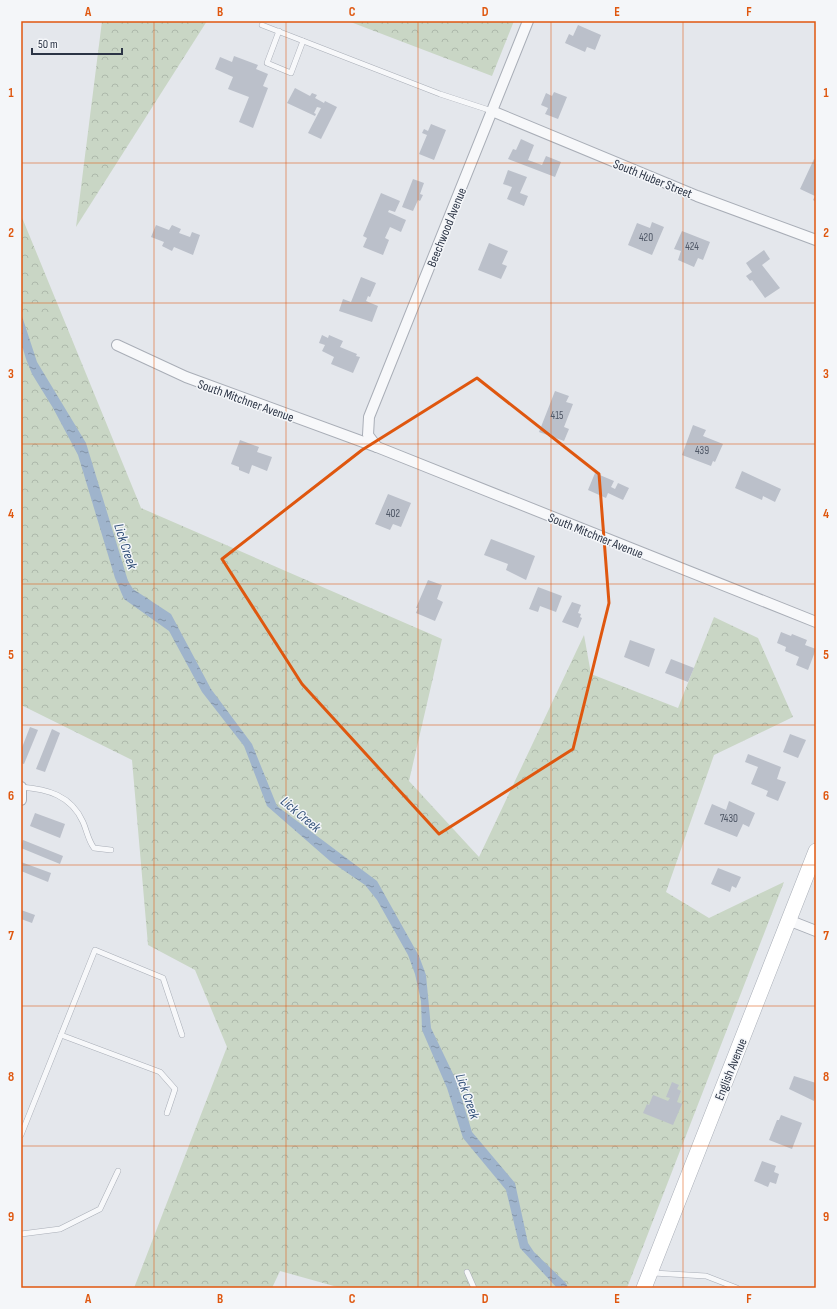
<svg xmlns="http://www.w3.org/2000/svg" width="837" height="1309" font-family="'Sofia Sans Condensed',sans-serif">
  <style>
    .forest { fill: url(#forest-crowns) }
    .water { fill: url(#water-ripples) }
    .building { fill: #bbc0ca }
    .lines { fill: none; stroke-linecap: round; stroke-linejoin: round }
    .lane-casing { stroke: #a9aeb7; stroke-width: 6 }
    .street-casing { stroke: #a9aeb7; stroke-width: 12 }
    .secondary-casing { stroke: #a9aeb7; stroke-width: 16 }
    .lane { stroke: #f7f8fa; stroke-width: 5 }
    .street { stroke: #f7f8fa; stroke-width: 10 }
    .secondary { stroke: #fff; stroke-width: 15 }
    .marked { fill: none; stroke: #df570f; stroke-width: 3; stroke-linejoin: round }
    .grid { fill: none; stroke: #df570f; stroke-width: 1; stroke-opacity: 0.55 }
    .labels { text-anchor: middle; stroke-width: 3; stroke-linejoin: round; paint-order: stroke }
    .number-label { font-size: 11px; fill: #4f5766 }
    .street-label { font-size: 13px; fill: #2b3445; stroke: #f4f6f9 }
    .water-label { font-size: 14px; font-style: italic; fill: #34527a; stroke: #f4f6f9 }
    .neatline { fill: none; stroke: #df570f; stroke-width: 1.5 }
    .grid-label { font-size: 13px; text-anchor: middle; font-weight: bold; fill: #df570f }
  </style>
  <defs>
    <pattern id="forest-crowns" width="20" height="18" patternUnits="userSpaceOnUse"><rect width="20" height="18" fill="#c9d6c5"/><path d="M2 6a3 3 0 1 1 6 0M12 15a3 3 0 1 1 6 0" fill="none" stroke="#adb8ab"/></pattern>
    <pattern id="water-ripples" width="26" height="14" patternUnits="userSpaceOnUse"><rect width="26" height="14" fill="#9fb4cc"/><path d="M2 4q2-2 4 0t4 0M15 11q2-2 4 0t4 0" fill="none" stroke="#8293a7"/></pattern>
  </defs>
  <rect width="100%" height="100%" fill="#e4e7ec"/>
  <g class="forest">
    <path d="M102,21h105l-131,206z"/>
    <path d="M348,21h166l-22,55z"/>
    <path d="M21,215l120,293 301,131 -33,142 70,76 105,-222 7,39 87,34 36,-91 44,21 35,79 -79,38 -48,137 43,26 75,-36 -157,406h-286l-61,-17 -8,17h-138l93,-241 -32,-77 -47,-25 -16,-185 -111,-55z"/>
  </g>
  <path class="water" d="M21,313l16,49 49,81 42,138 5,8 38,25 40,75 41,55 25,62 100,75 42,75 7,19 5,53 25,52 16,52 43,51 13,60 6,9 32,31 2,5h-11l-37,-40 -14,-58 -43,-52 -16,-50 -25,-58 -1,-29 -6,-27 -7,-19 -31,-55 -12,-15 -35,-24 -63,-55 -23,-60 -42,-54 -33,-61 -45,-32 -9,-21 -37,-123 -25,-47 -21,-34 -6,-15 -5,-17z"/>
  <g class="building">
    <path d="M578,25l23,10 -6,15 -8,-3 -2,5 -20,-9 4,-9 4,2z"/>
    <path d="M234,56l24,9 -2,4 12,5 -5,12 5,2 -15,40 -14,-6 10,-25 -21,-8 5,-12 -18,-8 5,-12 12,5z"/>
    <path d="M295,88l15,8 2,-3 5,2 -2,3 9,5 1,-2 12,6 -16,32 -13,-6 13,-25 -4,-1 -3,6 2,1 -1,2 -28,-13z"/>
    <path d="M554,92l13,5 -9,22 -13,-5 3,-6 -7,-3 5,-12 6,3z"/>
    <path d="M431,124l15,6 -12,30 -15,-6 8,-19 -5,-2 2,-4 4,2z"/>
    <path d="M521,139l13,6 -6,15 14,5 4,-9 15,6 -6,15 -47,-18 5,-10 3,1z"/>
    <path d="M814,159l2,1v42l-3,-2 2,-4 -15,-7z"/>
    <path d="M508,170l19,7 -7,16 8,3 -4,10 -17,-7 5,-12 -9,-3z"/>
    <path d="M413,179l11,4 -4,11 3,1 -3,6 -2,-1 -5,11 -11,-4z"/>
    <path d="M381,193l19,8 -5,11 -6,-2 -1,2 18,8 -5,12 -11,-5 -5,11 4,2 -6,15 -20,-8 4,-9 -4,-2z"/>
    <path d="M652,222l12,5 -12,28 -24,-10 9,-22 13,5z"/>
    <path d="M156,225l13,5 3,-5 9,4 -2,4 11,4 2,-5 8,3 -7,20 -19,-8 -2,4 -10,-5 2,-4 -13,-5z"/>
    <path d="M682,231l28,11 -7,18 -5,-2 -4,9 -16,-7 3,-9 -7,-2z"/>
    <path d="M489,243l19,8 -6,13 5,2 -6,13 -23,-9z"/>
    <path d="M764,250l6,9 -8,6 18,23 -15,10 -13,-18 -2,1 -4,-5 6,-4 -6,-9z"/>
    <path d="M361,277l15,6 -6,14 -2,-1 -2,5 12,5 -6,16 -33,-11 4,-12 8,3z"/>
    <path d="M322,335l6,3 1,-3 14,6 -3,6 17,7 -1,2 4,1 -7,16 -22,-9 3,-7 -12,-6 3,-6 -6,-2z"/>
    <path d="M555,391l14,5 -3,6 7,2 -9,23 5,2 -5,12 -25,-9z"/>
    <path d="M693,425l13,5 -3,6 20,8 -8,18 -2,-1 -2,5 -29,-11z"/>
    <path d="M240,440l19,7 -2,5 15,5 -5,14 -15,-6 -3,9 -10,-4v-3l-8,-3z"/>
    <path d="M742,471l39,18 -6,13 -12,-6 -1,4 -27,-12z"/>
    <path d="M595,473l19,8 -3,6 4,2 3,-6 11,5 -6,12 -15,-7 -2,5 -18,-8z"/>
    <path d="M388,494l23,9 -10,24 -8,-3 -3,6 -15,-6z"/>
    <path d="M491,539l44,17 -9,24 -20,-10 2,-6 -24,-9z"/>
    <path d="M428,580l14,5 -5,14 6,3 -8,19 -19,-8 2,-5h-2z"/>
    <path d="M538,587l24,9 -6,16 -16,-6 -2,6 -9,-3z"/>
    <path d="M572,602l9,3 -3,8 3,1 -1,3 2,1 -4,10 -16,-6z"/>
    <path d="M781,632l10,4 1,-2 15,6 -2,5 11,4 -8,21 -12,-5 3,-8 -14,-6 1,-4 -9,-4z"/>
    <path d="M630,640l25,9 -6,18 -25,-10z"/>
    <path d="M671,659l23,9 -6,14 -23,-9z"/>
    <path d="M30,727l8,3 -14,34 -3,-1v-13z"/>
    <path d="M52,729l8,4 -15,39 -9,-3z"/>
    <path d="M790,734l16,6 -8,18 -15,-6z"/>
    <path d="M748,754l33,13 -4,12 9,3 -8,19 -12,-5 2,-5 -17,-7 7,-17 -13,-5z"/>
    <path d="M729,801l26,12 -6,14 -6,-3 -6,13 -33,-13 8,-20 14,6z"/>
    <path d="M35,813l30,11 -5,14 -30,-12z"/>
    <path d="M23,840l40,16 -3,8 -39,-16z"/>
    <path d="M21,862l30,11 -3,9 -27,-11z"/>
    <path d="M718,868l23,9 -5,11 -4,-2 -2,6 -19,-8z"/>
    <path d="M21,910l14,5 -3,8 -11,-4z"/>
    <path d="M794,1076l22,7v12l-2,6 -25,-12z"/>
    <path d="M672,1082l7,3 -2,4 4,2 -4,11 5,2 -9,21 -30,-12 4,-9 2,1 4,-10 15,6 2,-3 -4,-1z"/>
    <path d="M781,1115l21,8 -10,26 -23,-9 8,-20h2z"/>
    <path d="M762,1161l14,5 -2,6 5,2 -3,10 -6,-2 -2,5 -14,-6z"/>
  </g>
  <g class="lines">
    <g class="lane-casing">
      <g id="lane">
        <path d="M262,25l178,69 52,17"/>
        <path d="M279,31l-12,32 24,10 12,-32"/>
        <path d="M21,787c26,2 50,8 62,35 4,9 5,18 11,26l17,2"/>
        <path d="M61,1035l99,37 15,17 -8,24"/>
        <path d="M21,1135l74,-185 68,28 19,57"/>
        <path d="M21,1234l39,-5 40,-20 18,-38"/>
        <path d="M467,1272l7,16"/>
        <path d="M653,1273l53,3 31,12"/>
      </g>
    </g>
    <g class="street-casing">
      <g id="street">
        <path d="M528,21l-159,396 -1,18 9,12 439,175"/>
        <path d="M492,111l205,85 119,44"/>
        <path d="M117,345l69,32 191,70"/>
        <path d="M21,787v13"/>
        <path d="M788,920l28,11"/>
      </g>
    </g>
    <g class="secondary-casing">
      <path id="secondary" d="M644,1288l172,-437"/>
    </g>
    <use href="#lane" class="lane"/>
    <use href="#street" class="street"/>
    <use href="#secondary" class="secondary"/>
  </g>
  <path class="marked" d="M477,378l122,96 10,129 -36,146 -134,85 -137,-150 -80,-125 140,-109z"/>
  <path class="grid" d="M154,21v1267M286,21v1267M418,21v1267M551,21v1267M683,21v1267M21,163h795M21,303h795M21,444h795M21,584h795M21,725h795M21,865h795M21,1006h795M21,1146h795"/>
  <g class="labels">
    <g class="number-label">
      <text x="646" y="241">420</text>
      <text x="692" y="250">424</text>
      <text x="557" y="419">415</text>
      <text x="702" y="454">439</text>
      <text x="393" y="517">402</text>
      <text x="729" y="822">7430</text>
    </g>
    <g class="street-label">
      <text transform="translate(653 178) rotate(22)" y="5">South Huber Street</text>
      <text transform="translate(446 227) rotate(-68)" y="5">Beechwood Avenue</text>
      <text transform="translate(246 400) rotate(20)" y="5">South Mitchner Avenue</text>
      <text transform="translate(596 535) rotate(22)" y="5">South Mitchner Avenue</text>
      <text transform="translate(730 1069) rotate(-68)" y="5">English Avenue</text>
    </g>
    <g class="water-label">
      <text transform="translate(126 546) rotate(72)" y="5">Lick Creek</text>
      <text transform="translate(301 814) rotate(40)" y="5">Lick Creek</text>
      <text transform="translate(468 1096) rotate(71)" y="5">Lick Creek</text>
    </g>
  </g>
  <rect width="837" height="1309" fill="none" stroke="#f4f6f9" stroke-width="44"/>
  <path d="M32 48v6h90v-6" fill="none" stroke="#2b3445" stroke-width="2"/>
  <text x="38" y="48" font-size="12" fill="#2b3445" stroke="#f4f6f9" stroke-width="3" paint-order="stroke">50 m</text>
  <rect x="22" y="22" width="793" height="1265" class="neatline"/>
  <g class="grid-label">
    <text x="88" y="16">A</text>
    <text x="220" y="16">B</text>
    <text x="352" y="16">C</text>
    <text x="485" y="16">D</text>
    <text x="617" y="16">E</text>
    <text x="749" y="16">F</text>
    <text x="11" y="97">1</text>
    <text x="826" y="97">1</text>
    <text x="11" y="237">2</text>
    <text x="826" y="237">2</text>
    <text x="11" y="378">3</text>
    <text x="826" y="378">3</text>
    <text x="11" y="518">4</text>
    <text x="826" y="518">4</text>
    <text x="11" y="659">5</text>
    <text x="826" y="659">5</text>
    <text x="11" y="800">6</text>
    <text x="826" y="800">6</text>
    <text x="11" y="940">7</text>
    <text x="826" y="940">7</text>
    <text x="11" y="1081">8</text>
    <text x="826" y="1081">8</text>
    <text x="11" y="1221">9</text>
    <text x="826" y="1221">9</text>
    <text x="88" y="1303">A</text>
    <text x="220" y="1303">B</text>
    <text x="352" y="1303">C</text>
    <text x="485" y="1303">D</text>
    <text x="617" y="1303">E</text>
    <text x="749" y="1303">F</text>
  </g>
</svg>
